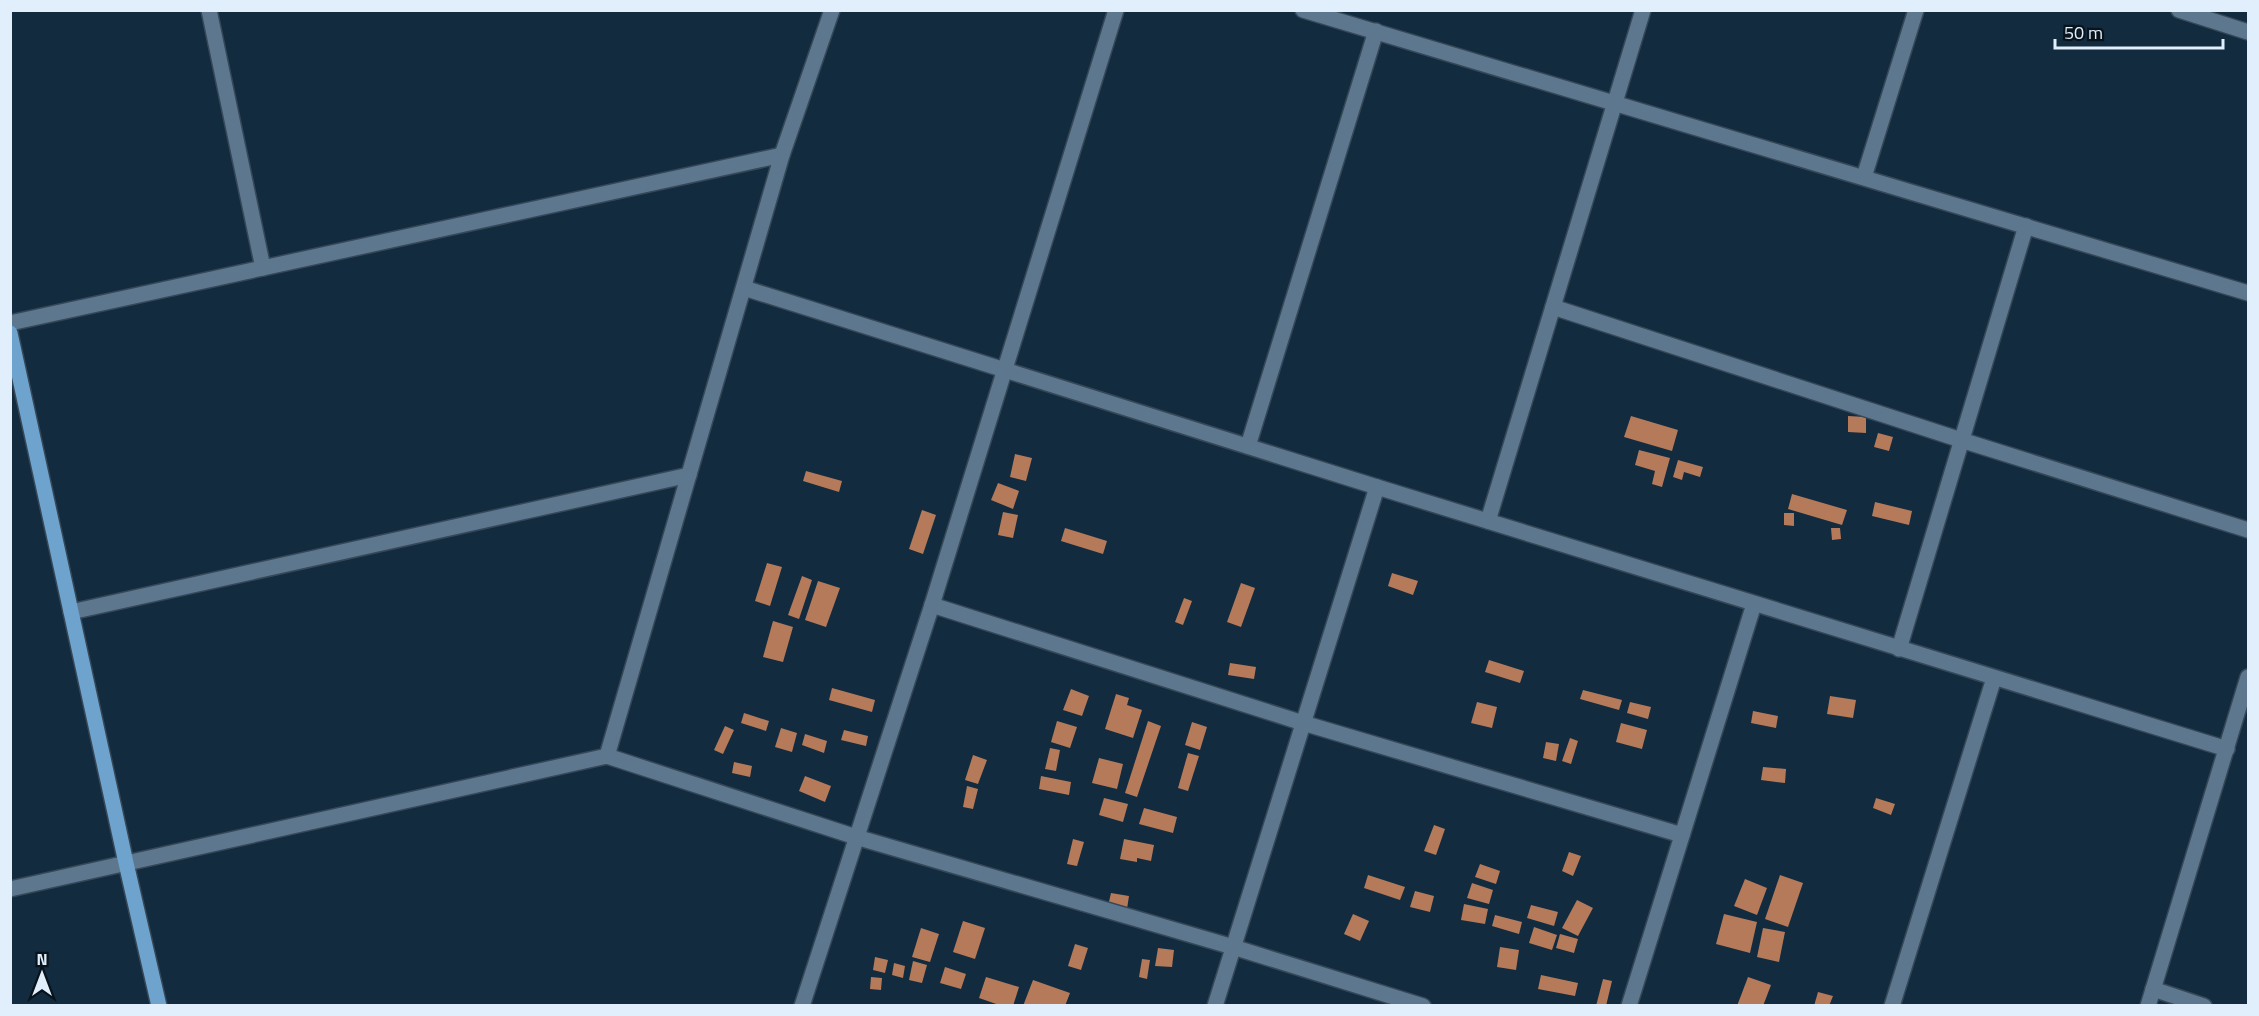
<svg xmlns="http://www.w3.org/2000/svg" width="2259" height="1016" font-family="'Titillium Web',sans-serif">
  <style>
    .building { fill: #b57a5a }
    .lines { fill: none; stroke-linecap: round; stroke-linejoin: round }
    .minor-casing { stroke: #364858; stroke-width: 18 }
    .major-casing { stroke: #364858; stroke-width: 18 }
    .minor { stroke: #5d788e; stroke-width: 15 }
    .major { stroke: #6da3cd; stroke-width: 15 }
  </style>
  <rect width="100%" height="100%" fill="#122b3e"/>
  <g class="building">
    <path d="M1631,416l47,14 -6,21 -48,-14z"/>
    <path d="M1848,416l18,1v16l-18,-1z"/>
    <path d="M1878,433l15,4 -4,14 -15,-4z"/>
    <path d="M1639,450l31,8 -8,29 -10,-3 3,-13 -20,-6z"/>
    <path d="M1015,454l17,4 -6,23 -16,-4z"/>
    <path d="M1678,460l25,7 -3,10 -16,-5 -2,8 -9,-3z"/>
    <path d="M806,471l36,10 -3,11 -36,-11z"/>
    <path d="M998,483l21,8 -6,18 -22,-9z"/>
    <path d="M1792,494l55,16 -5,15 -54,-16z"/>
    <path d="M1875,502l37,9 -3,14 -37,-9z"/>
    <path d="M922,510l14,5 -13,39 -14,-5z"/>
    <path d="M1003,512l15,3 -5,23 -15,-3z"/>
    <path d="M1784,513h10v13l-10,-1z"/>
    <path d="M1065,528l42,13 -4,13 -42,-13z"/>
    <path d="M1831,528h9l1,11 -9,1z"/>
    <path d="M767,563l15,4 -12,39 -15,-5z"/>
    <path d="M1392,573l26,8 -5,14 -25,-9z"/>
    <path d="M802,576l10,4 -13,39 -11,-4z"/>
    <path d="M818,581l22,7 -14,39 -21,-7z"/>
    <path d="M1241,583l14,5 -14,39 -14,-5z"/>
    <path d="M1184,598l8,3 -9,24 -8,-3z"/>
    <path d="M773,621l20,6 -10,35 -20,-5z"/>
    <path d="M1489,660l35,11 -4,12 -35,-11z"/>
    <path d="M1230,663l26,4 -2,12 -26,-4z"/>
    <path d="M832,688l43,12 -3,12 -43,-12z"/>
    <path d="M1071,689l18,7 -7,20 -19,-6z"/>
    <path d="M1583,690l39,10 -3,10 -39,-11z"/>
    <path d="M1116,694l13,4 -2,7 15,5 -9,28 -28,-9z"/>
    <path d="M1830,696l26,4 -3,18 -26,-4z"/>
    <path d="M1477,702l20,5 -5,21 -21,-5z"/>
    <path d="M1630,702l21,5 -3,12 -21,-6z"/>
    <path d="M1753,711l25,5 -2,12 -25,-5z"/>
    <path d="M744,713l25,8 -3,10 -25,-8z"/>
    <path d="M1057,721l20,6 -7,21 -19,-6z"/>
    <path d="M1148,721l13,5 -24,71 -12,-4z"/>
    <path d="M1192,722l15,5 -7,23 -15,-5z"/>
    <path d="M1621,723l26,7 -5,19 -26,-7z"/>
    <path d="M725,726l9,4 -11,24 -9,-4z"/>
    <path d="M781,728l16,5 -5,19 -17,-5z"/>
    <path d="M844,730l24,6 -2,10 -25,-6z"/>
    <path d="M805,734l22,7 -3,12 -22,-8z"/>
    <path d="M1570,738l8,3 -7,23 -9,-3z"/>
    <path d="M1546,742l13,2 -3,17 -13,-3z"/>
    <path d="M1050,748l10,2 -4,21 -11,-2z"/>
    <path d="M1188,753l11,3 -11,35 -10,-3z"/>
    <path d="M973,755l14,5 -9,24 -13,-4z"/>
    <path d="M1099,758l24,6 -6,25 -25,-6z"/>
    <path d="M734,762l18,4 -2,11 -18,-4z"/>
    <path d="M1763,767l23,2 -1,14 -24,-3z"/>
    <path d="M805,776l26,10 -6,16 -26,-11z"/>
    <path d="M1041,776l30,6 -2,13 -30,-6z"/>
    <path d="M967,786l11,3 -5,20 -10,-2z"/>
    <path d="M1104,798l24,6 -5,18 -24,-7z"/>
    <path d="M1876,798l19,6 -4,11 -18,-7z"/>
    <path d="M1144,808l33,9 -4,16 -34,-9z"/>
    <path d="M1434,825l11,4 -9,26 -12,-4z"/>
    <path d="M1073,839l11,3 -7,24 -10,-2z"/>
    <path d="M1124,839l30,6 -3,16 -14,-3v4l-17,-3z"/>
    <path d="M1569,852l12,4 -8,20 -11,-5z"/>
    <path d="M1480,864l20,7 -4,13 -21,-7z"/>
    <path d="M1368,875l37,12 -5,13 -36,-12z"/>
    <path d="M1780,875l23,8 -15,44 -23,-8z"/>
    <path d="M1745,879l22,9 -10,27 -23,-9z"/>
    <path d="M1472,883l21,7 -4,14 -22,-6z"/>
    <path d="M1415,891l19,5 -4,16 -20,-5z"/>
    <path d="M1111,893l18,3 -2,13 -19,-3z"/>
    <path d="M1577,900l16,8 -15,28 -16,-8z"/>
    <path d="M1464,904l24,5 -3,15 -24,-4z"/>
    <path d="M1531,905l27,7 -4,14 -27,-8z"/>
    <path d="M1353,914l16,7 -9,20 -16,-7z"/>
    <path d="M1724,914l33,8 -7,31 -34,-9z"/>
    <path d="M1495,915l27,7 -3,12 -27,-8z"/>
    <path d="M963,921l22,7 -10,31 -22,-7z"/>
    <path d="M1534,927l23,8 -5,15 -23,-7z"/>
    <path d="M921,928l18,6 -9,28 -18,-5z"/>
    <path d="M1763,928l22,4 -6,30 -22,-5z"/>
    <path d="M1560,934l18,5 -4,14 -18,-5z"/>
    <path d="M1075,944l13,4 -7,22 -13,-4z"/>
    <path d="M1500,947l19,3 -3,20 -19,-3z"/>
    <path d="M1158,948l16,2 -2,17 -17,-1z"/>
    <path d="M875,957l13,3 -3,13 -12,-3z"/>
    <path d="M1142,959l8,1 -3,19 -8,-2z"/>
    <path d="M913,961l14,4 -5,18 -13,-3z"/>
    <path d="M894,963l11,3 -2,12 -11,-3z"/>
    <path d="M945,967l21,7 -5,15 -21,-6z"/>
    <path d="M1541,975l37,8 -3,13 -37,-7z"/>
    <path d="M871,977l11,1 -1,12 -11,-1z"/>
    <path d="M986,977l33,10 -6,19h-11l-23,-8z"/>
    <path d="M1748,977l23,8 -8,21h-26z"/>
    <path d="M1603,979l9,2 -6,25h-10z"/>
    <path d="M1033,980l37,13 -5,13h-42z"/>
    <path d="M1818,992l15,4 -4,10h-15z"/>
  </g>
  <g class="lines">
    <g class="minor-casing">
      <g id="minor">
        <path d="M209,10l54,258"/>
        <path d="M1303,10l945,283"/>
        <path d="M2179,10l69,22"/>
        <path d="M1864,177l52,-167"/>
        <path d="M744,288l633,199 850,262"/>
        <path d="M1553,307l408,133 287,90"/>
        <path d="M10,323l772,-168"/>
        <path d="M1248,446l128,-415"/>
        <path d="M1488,521l155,-511"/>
        <path d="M932,605l371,118 379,112"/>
        <path d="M71,612l618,-137"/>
        <path d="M1899,649l127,-423"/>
        <path d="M607,756l175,-601 50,-145"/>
        <path d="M10,889l597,-133 249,81 377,110 190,59"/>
        <path d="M2153,989l51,17"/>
        <path d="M802,1006l130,-401 184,-595"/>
        <path d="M1215,1006l162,-519"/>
        <path d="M1629,1006l125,-402"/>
        <path d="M1892,1006l102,-328"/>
        <path d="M2148,1006l100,-329"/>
      </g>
    </g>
    <g class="major-casing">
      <path id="major" d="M10,333l116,530 33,143"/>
    </g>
    <use href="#minor" class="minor"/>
    <use href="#major" class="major"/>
  </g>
  <rect width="2259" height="1016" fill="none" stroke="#e0effb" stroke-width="24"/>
  <g transform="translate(42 974)" stroke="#08131b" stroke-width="4.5" paint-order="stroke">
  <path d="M0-4.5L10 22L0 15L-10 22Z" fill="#e0effb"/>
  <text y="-9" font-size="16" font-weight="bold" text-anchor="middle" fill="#e0effb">N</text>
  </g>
  <path d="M2055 39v9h168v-9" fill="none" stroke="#e0effb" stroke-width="3"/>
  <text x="2064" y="39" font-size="18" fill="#e0effb" stroke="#08131b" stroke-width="4.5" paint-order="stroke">50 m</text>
</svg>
